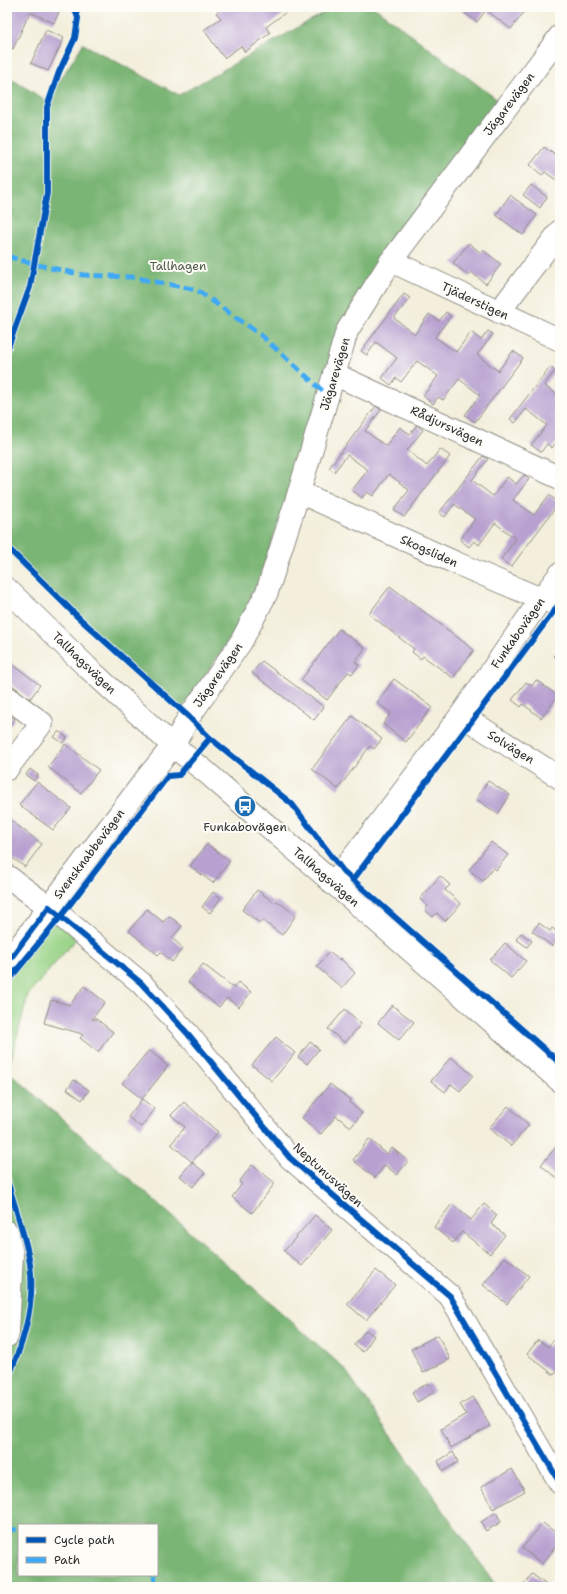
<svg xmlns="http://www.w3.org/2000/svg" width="567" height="1594" font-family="'Shantell Sans',sans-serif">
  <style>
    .green { fill: #99d387; stroke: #627f59 }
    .forest { fill: #7ab574; stroke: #527050; fill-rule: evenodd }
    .building { fill: #b8a1d0 }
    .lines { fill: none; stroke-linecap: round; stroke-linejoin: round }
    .minor-casing { stroke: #8f8d84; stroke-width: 24 }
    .major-casing { stroke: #8f8d84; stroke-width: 24 }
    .minor { stroke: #fff; stroke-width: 22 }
    .major { stroke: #fff; stroke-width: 22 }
    .quiet { stroke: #3fa9f5; stroke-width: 5; stroke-dasharray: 10 5; stroke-linecap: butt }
    .cycleway-casing { stroke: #fdfcf7; stroke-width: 8 }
    .cycleway { stroke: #0057b8; stroke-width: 6 }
    .labels { text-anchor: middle; stroke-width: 4; stroke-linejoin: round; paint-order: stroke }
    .street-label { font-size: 12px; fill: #2b2b2b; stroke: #fdfcf7 }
    .park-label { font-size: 12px; fill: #4c5d47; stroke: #fdfcf7 }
    .poi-label { font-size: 12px; fill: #2b2b2b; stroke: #fdfcf7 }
  </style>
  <rect width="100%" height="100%" fill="#fdfcf7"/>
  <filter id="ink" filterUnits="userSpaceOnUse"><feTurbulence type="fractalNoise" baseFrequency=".025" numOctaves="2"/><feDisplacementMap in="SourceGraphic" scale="8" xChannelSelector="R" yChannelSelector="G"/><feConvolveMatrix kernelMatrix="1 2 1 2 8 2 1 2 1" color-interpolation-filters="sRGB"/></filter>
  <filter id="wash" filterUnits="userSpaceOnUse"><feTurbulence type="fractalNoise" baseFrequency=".012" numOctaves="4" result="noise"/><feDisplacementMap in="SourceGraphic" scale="16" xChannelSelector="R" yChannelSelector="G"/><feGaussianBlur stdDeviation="0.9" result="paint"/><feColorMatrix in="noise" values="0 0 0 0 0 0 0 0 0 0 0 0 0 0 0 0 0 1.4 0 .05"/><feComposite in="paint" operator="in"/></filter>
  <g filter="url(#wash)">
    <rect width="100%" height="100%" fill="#f3efdc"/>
    <path class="green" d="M49,907l32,26 -53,62 -21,80v-112z"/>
    <g class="forest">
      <path d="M334,7h40l125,94 -118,157 -91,229 -33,100 -25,49 -51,74 -110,-98 -64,-63v-473l40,25 36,-57 96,51z"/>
      <path d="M9,1072l335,296 153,219h-490v-512zM19,1525h138v50h-138z"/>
    </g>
    <g id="blocks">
      <g class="building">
        <path d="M8,7h53l-7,16 -24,-11 -17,37 -6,-3v-36z"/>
        <path d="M224,7h69l-27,20 4,6 -25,19 -4,-6 -17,12 -20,-28 17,-12 -5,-5z"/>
        <path d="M457,7h71l-17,22 -25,-19 -9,12z"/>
        <path d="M46,30l18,8 -16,33 -17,-8z"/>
        <path d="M544,147l11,8 3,-2 2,1v29l-15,-11 -3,3 -12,-10z"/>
        <path d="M531,185l16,12 -7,11 -17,-13z"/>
        <path d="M510,195l27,20 -14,20 -27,-20z"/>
        <path d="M469,243l12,10 2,-3 18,14 -15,20 -15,-12 -2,4 -16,-13z"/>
        <path d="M404,294l6,4 -16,20 21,16 14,-20 10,7 7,-9 5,4 -16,21 21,15 15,-20 10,8 7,-9 5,3 -16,21 21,16 15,-20 10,7 -48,64 -10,-7 15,-20 -21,-16 -16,21 -5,-3 -5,7 -10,-8 15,-20 -21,-15 -16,21 -5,-4 -5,7 -9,-7 15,-20 -21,-16 -9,13 -6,-4z"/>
        <path d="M550,367l5,4 -11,14 16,12v41l-8,10 -5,-4 -6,8 -10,-7 16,-20 -21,-16 -11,14 -5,-4z"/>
        <path d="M376,406l5,4 -16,21 21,15 14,-19 10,7 7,-9 6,5 -16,20 20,16 13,-17 10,7 -46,61 -10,-7 15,-20 -20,-16 -16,22 -6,-4 -5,6 -10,-8 16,-20 -21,-15 -13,17 -5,-4z"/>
        <path d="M483,456l5,3 -16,21 21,16 14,-19 9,7 8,-9 5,4 -16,21 21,15 15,-20 10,8 -48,64 -10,-8 15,-20 -21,-16 -16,22 -5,-4 -5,6 -9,-7 15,-21 -21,-15 -9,13 -6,-4z"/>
        <path d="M390,586l84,64 -21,28 -30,-22 -2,3 -9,-7 2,-3 -45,-35z"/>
        <path d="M339,629l26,19 -10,14 4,3 -7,9 -4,-2 -21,28 -26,-20z"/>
        <path d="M560,640v21l-6,-5 5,-7 -4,-3z"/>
        <path d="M7,660l33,25 -10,14 -23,-18z"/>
        <path d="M262,661l62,46 -10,13 -62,-47z"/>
        <path d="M394,679l38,28 -26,35 -23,-18 8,-11 -14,-10z"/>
        <path d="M536,680l22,16 -17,22 -18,-14 -2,3 -9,-7 14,-18 6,4z"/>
        <path d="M7,713l8,6 -8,10z"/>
        <path d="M352,716l30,23 -8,10 -4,-3 -32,43 -26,-20z"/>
        <path d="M59,731l8,7 -4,5 -9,-6z"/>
        <path d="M65,744l34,26 -18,23 -33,-26z"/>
        <path d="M30,769l8,6 -4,6 -8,-6z"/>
        <path d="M488,781l22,14 -12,19 -22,-15z"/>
        <path d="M37,782l34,26 -18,22 -34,-25z"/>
        <path d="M9,819l33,25 -17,23 -18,-13v-33z"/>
        <path d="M491,842l17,13 -12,15 -3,-2 -10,13 -14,-11z"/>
        <path d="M207,844l23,17 -17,22 -23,-17z"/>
        <path d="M440,876l10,9 -5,5 16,14 -16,17 -8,-8 -4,4 -8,-7 3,-4 -8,-7z"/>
        <path d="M257,890l18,13 2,-2 19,14 -14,20 -20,-15 -2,3 -18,-13z"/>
        <path d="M213,892l8,6 -11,15 -8,-6z"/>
        <path d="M147,909l16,13 6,-6 13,10 -10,12 11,10 -11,14 -11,-10 -3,3 -29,-24z"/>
        <path d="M539,923l11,8 2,-3 7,5 -2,2 2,2 -7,9 -20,-15z"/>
        <path d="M521,933l11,8 -5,6 -11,-8z"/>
        <path d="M505,943l21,18 -15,17 -21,-18z"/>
        <path d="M329,952l10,8 1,-2 15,15 -13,15 -25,-21z"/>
        <path d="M203,964l31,24 4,-6 13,10 -12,15 -12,-9 -8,9 -31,-25z"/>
        <path d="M84,986l21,16 -13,17 2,1 1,-2 18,14 -15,20 -18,-14 3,-3 -4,-2 -35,-10 7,-23 19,5z"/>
        <path d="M392,1005l22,17 -15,18 -21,-17z"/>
        <path d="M345,1009l16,15 -16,19 -17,-14z"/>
        <path d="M276,1037l19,16 -23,28 -20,-16z"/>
        <path d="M310,1042l9,7 -12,15 -9,-7z"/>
        <path d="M149,1050l19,16 -26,33 -20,-16z"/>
        <path d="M451,1057l22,18 -13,16 -9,-7 -6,8 -14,-11z"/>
        <path d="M74,1080l15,10 -7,10 -15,-11z"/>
        <path d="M330,1084l20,16 -1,2 13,11 -11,14 -15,-11 -15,18 -19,-16z"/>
        <path d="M142,1099l13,10 -14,18 -13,-10z"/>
        <path d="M184,1102l34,30 -26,30 -21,-18 14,-17 -14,-12z"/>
        <path d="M508,1106l21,19 -18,21 -22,-18z"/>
        <path d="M369,1139l18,15 5,-6 16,13 -11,14 -12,-10 -10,13 -22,-18z"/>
        <path d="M557,1146l3,3v32l-19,-16z"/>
        <path d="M192,1162l13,11 -12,14 -13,-11z"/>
        <path d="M252,1165l23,18 -23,30 -20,-16 10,-13 -3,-2z"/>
        <path d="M452,1204l19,16 13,-16 13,11 -6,9 14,11 -15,19 -28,-22 -9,11 -19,-16z"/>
        <path d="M315,1215l17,15 -30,36 -18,-15z"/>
        <path d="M505,1257l24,19 -22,28 -24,-19z"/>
        <path d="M376,1270l19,15 -29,35 -19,-16z"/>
        <path d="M366,1330l8,6 -11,16 -9,-7z"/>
        <path d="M560,1332v36l-6,7 -27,-21 11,-14 10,7z"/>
        <path d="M438,1335l12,24 -27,14 -12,-24z"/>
        <path d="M429,1383l5,9 -17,10 -5,-10z"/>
        <path d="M473,1397l17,29 -39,22 -10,-19 25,-15 -6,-10z"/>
        <path d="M453,1452l5,10 -15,9 -5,-10z"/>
        <path d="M512,1469l13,22 -32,18 -12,-22z"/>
        <path d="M496,1512l5,10 -15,9 -5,-9z"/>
        <path d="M543,1523l17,13v5l-18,23 -20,-16z"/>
        <path d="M532,1574l17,13h-27z"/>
      </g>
    </g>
  </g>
  <g filter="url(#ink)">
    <use href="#blocks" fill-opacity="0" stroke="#8f8d84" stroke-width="1"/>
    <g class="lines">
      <g class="minor-casing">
        <g id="minor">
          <path d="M391,261l169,79"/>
          <path d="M499,312l61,-81"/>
          <path d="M334,374l226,104"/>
          <path d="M299,492l157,71 85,36 19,6"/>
          <path d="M7,697l35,26 -35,46"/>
          <path d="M461,715l99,63"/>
          <path d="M7,876l54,40 80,67 47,51 102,124 160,138 110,187"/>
          <path d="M333,884l128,-169 80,-116 19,-25"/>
          <path d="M7,963l138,-183 28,-34 16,-29 52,-75 26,-50 32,-100 48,-161 44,-70 169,-225"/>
          <path d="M7,1232l5,22 -4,78 -1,4"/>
        </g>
      </g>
      <g class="major-casing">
        <path id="major" d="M7,589l80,78 86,79 33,26 354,309"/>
      </g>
      <use href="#minor" class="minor"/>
      <use href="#major" class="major"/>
      <g class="quiet">
        <path d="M7,256l27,8 49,11 49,2 65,13 65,46 66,60"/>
        <path d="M7,1528l12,3"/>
        <path d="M154,1575l2,12"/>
      </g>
      <g class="cycleway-casing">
        <g id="cycleway">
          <path d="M7,350l23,-63 17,-94v-86l12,-35 16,-34 3,-20 -4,-11"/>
          <path d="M7,547l72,71 110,99 21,21 82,66 51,67 10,9 207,183"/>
          <path d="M353,880l207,-277"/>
          <path d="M7,963l42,-56 92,76 47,51 102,124 160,138 110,187"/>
          <path d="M7,984l5,-8 49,-60 107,-140 11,-1 31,-37"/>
          <path d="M7,1179c7,26 17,53 22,79 8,41 -5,85 -22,122"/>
        </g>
      </g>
      <use href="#cycleway" class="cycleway"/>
    </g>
  </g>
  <defs>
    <g id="bus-disc" transform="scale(1.15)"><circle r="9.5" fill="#1f6fb2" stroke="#fdfcf7"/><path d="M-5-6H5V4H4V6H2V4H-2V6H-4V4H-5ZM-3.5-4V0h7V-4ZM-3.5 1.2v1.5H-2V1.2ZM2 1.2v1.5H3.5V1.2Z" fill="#fff"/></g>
  </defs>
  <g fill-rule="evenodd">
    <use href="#bus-disc" x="245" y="806"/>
  </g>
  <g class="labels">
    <g class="street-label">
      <text transform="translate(509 104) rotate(-53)" y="4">Jägarevägen</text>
      <text transform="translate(475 301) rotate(25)" y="4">Tjäderstigen</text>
      <text transform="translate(335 374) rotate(-73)" y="4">Jägarevägen</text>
      <text transform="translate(447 426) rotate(25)" y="4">Rådjursvägen</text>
      <text transform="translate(429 551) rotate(24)" y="4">Skogsliden</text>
      <text transform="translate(518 633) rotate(-55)" y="4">Funkabovägen</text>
      <text transform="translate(84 663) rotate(44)" y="4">Tallhagsvägen</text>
      <text transform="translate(218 675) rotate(-55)" y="4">Jägarevägen</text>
      <text transform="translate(511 747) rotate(32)" y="4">Solvägen</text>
      <text transform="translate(89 854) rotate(-53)" y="4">Svensknabbevägen</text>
      <text transform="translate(326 877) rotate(41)" y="4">Tallhagsvägen</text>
      <text transform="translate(328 1175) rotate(42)" y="4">Neptunusvägen</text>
    </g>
    <g class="park-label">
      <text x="178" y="270">Tallhagen</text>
    </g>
    <g class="poi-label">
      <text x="245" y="831">Funkabovägen</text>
    </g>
  </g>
  <rect width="567" height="1594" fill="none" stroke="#fdfcf7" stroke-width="24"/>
  <rect x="18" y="1524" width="140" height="52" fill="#fdfcf7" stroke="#a9a8a5"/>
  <rect x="26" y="1537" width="20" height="6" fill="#0057b8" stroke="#a9a8a5"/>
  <text x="54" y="1544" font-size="12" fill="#2b2b2b">Cycle path</text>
  <rect x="26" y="1557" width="20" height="6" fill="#3fa9f5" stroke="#a9a8a5"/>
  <text x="54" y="1564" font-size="12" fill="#2b2b2b">Path</text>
</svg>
